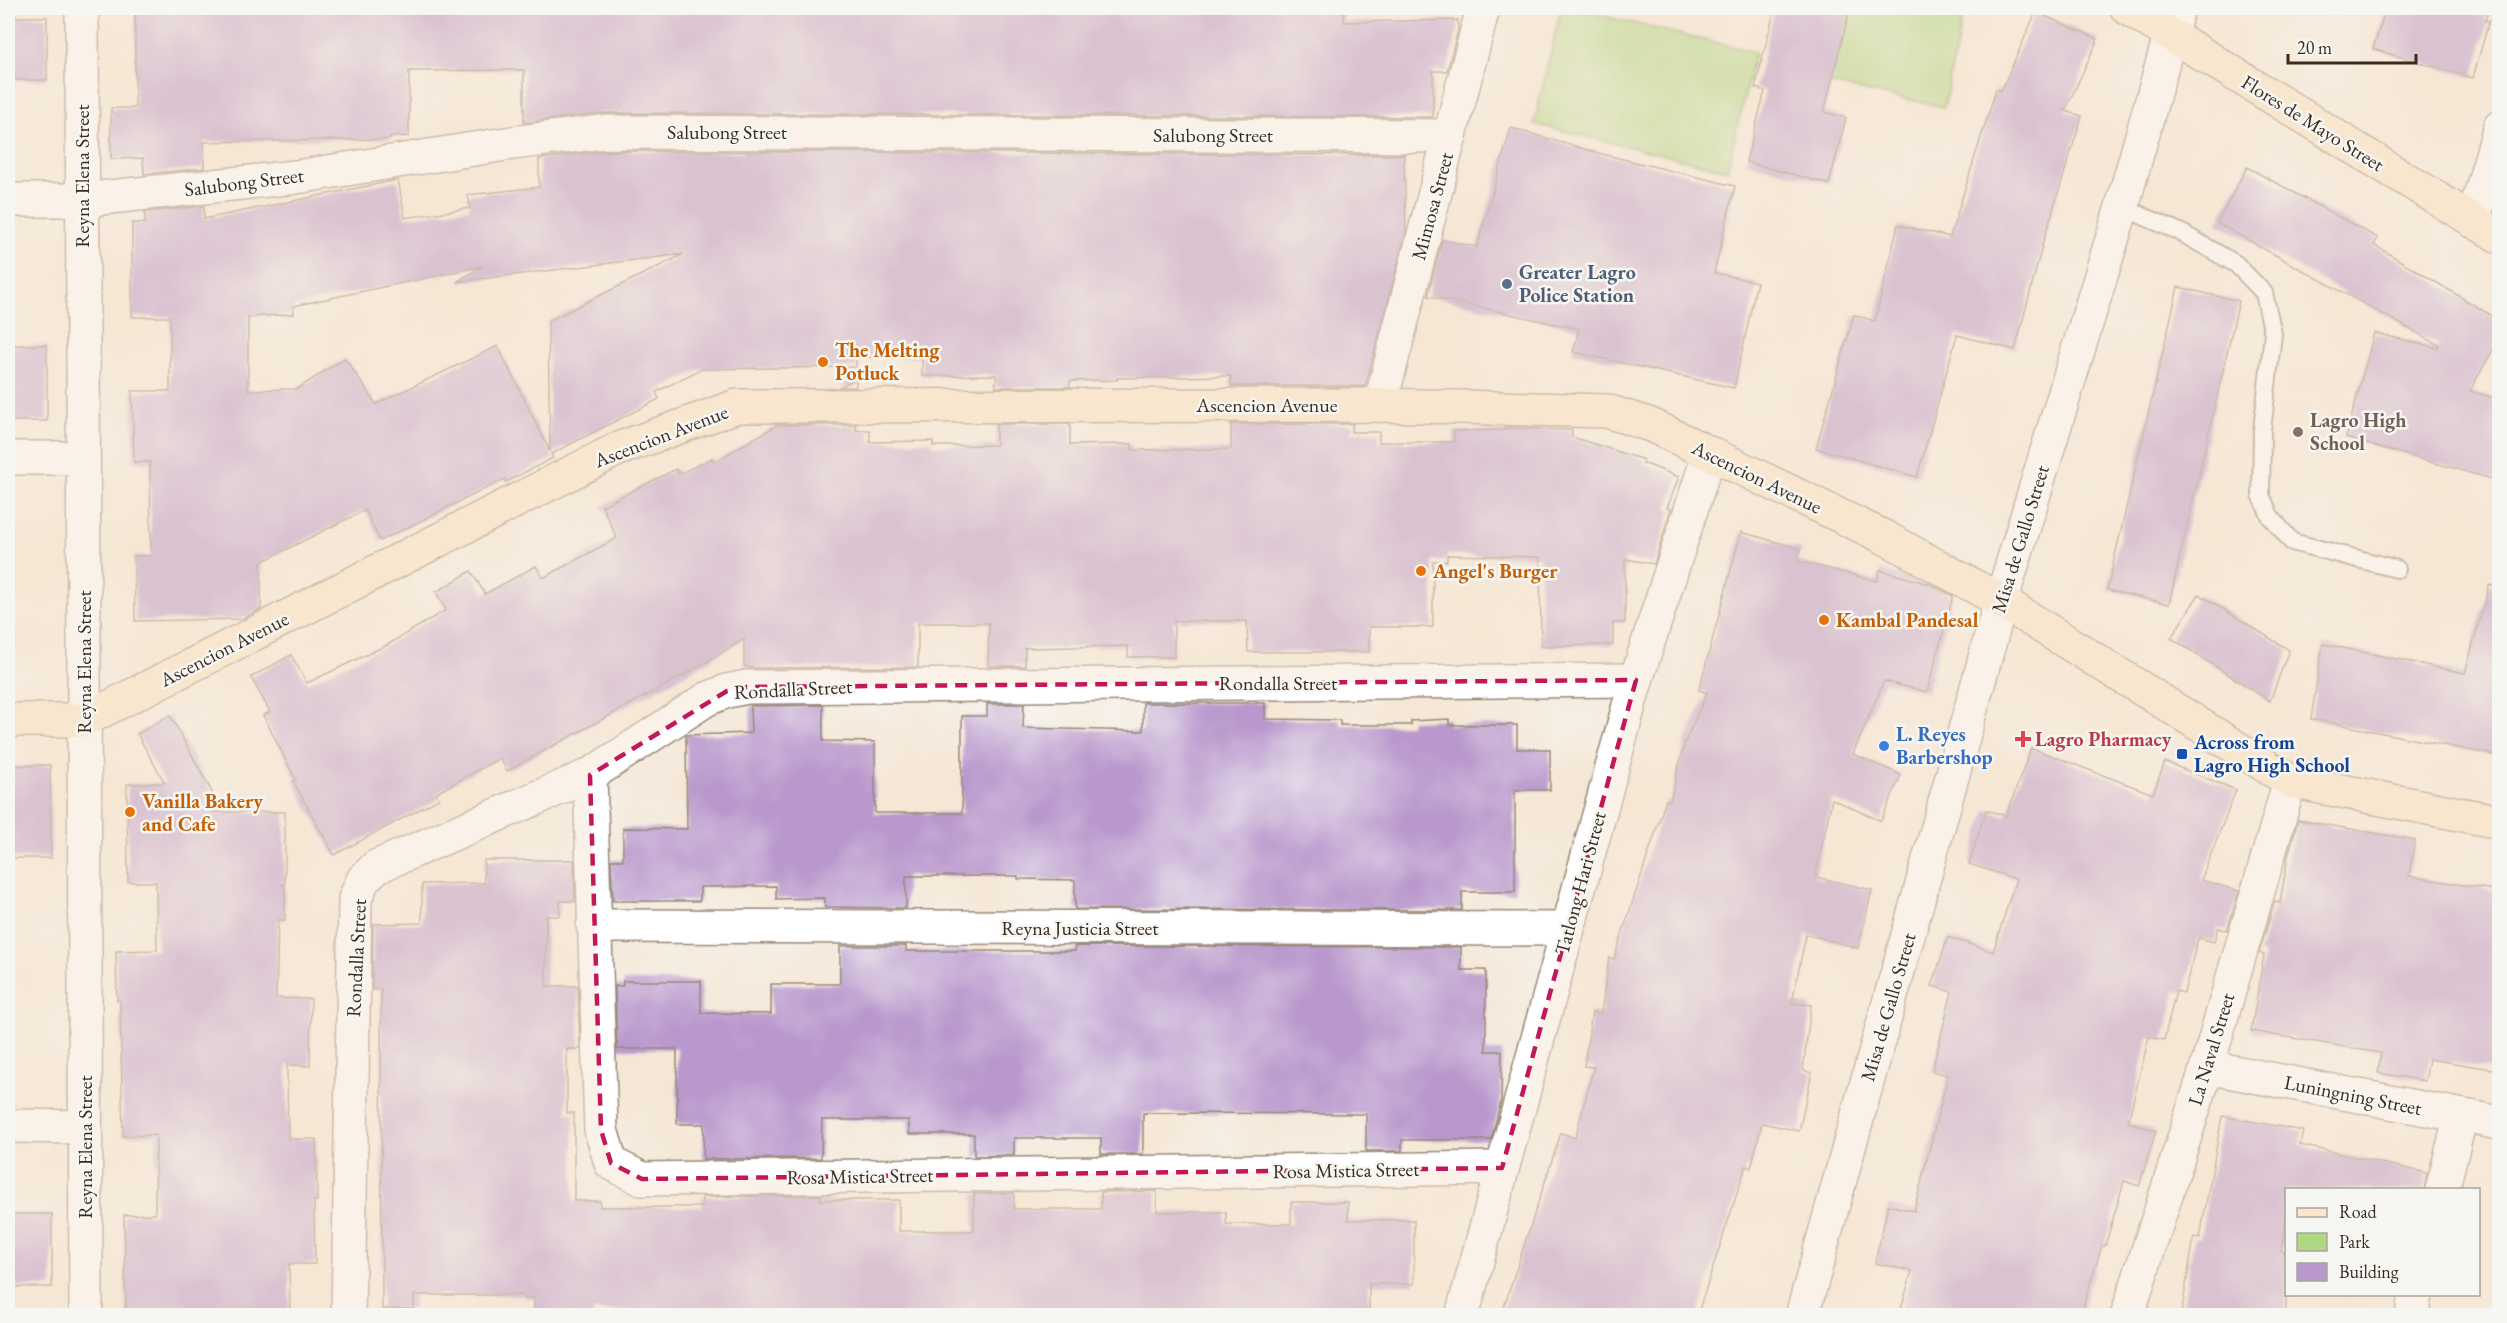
<svg xmlns="http://www.w3.org/2000/svg" width="2507" height="1323" font-family="'EB Garamond',serif">
  <style>
    .green { fill: #afd883; stroke: #758150; stroke-width: 1.5 }
    .building { fill: #b998cd; fill-rule: evenodd }
    .lines { fill: none; stroke-linecap: round; stroke-linejoin: round }
    .lane-casing { stroke: #98887a; stroke-width: 20 }
    .street-casing { stroke: #98887a; stroke-width: 36 }
    .secondary-casing { stroke: #98887a; stroke-width: 36 }
    .lane { stroke: #fff; stroke-width: 16 }
    .street { stroke: #fff; stroke-width: 33 }
    .secondary { stroke: #fde5c5; stroke-width: 33 }
    .marked { fill: none; stroke: #c2185b; stroke-width: 4.5; stroke-dasharray: 12 8; stroke-linejoin: round }
    .service-dot { fill: #5c6f8a; stroke: #f6f6f2; stroke-width: 2 }
    .food-dot { fill: #e8710a; stroke: #f6f6f2; stroke-width: 2 }
    .education-dot { fill: #8d6e63; stroke: #f6f6f2; stroke-width: 2 }
    .health-dot { fill: #e0444e; stroke: #f6f6f2; stroke-width: 2 }
    .shop-dot { fill: #3f7fe0; stroke: #f6f6f2; stroke-width: 2 }
    .transit-dot { fill: #1a4fb4; stroke: #f6f6f2; stroke-width: 2 }
    .labels { text-anchor: middle; stroke-width: 5; stroke-linejoin: round; paint-order: stroke }
    .street-label { font-size: 20px; fill: #3b2a1e; stroke: #f6f6f2 }
    .service-label { font-size: 20px; font-weight: bold; fill: #4e5e75; stroke: #f6f6f2; text-anchor: start }
    .food-label { font-size: 20px; font-weight: bold; fill: #c56008; stroke: #f6f6f2; text-anchor: start }
    .education-label { font-size: 20px; font-weight: bold; fill: #785e54; stroke: #f6f6f2; text-anchor: start }
    .shop-label { font-size: 20px; font-weight: bold; fill: #366cbe; stroke: #f6f6f2; text-anchor: start }
    .health-label { font-size: 20px; font-weight: bold; fill: #be3a42; stroke: #f6f6f2; text-anchor: start }
    .transit-label { font-size: 20px; font-weight: bold; fill: #164399; stroke: #f6f6f2; text-anchor: start }
  </style>
  <rect width="100%" height="100%" fill="#f6f6f2"/>
  <filter id="ink" filterUnits="userSpaceOnUse"><feTurbulence type="fractalNoise" baseFrequency=".0167" numOctaves="2"/><feDisplacementMap in="SourceGraphic" scale="12" xChannelSelector="R" yChannelSelector="G"/><feConvolveMatrix kernelMatrix="1 2 1 2 8 2 1 2 1" color-interpolation-filters="sRGB"/></filter>
  <filter id="wash" filterUnits="userSpaceOnUse"><feTurbulence type="fractalNoise" baseFrequency=".008" numOctaves="4" result="noise"/><feDisplacementMap in="SourceGraphic" scale="24" xChannelSelector="R" yChannelSelector="G"/><feGaussianBlur stdDeviation="1.35" result="paint"/><feColorMatrix in="noise" values="0 0 0 0 0 0 0 0 0 0 0 0 0 0 0 0 0 1.4 0 .05"/><feComposite in="paint" operator="in"/></filter>
  <g filter="url(#wash)">
    <rect width="100%" height="100%" fill="#f5e7d5"/>
    <g class="green">
      <path d="M1561,8h8l186,44 -28,118 -193,-46z"/>
      <path d="M1780,8h184l-20,99 -177,-36z"/>
    </g>
    <g id="blocks">
      <g class="building">
        <path d="M135,8h1209v14l114,-2v10l-11,41h-14v46l-831,-4 -78,10v-53l-115,1v65l-19,1v2l-186,3v26l-60,6 -1,-16 -32,1v-51h24z"/>
        <path d="M1775,8h75l-26,104 22,6 -17,66 -83,-22 19,-71 -10,-3z"/>
        <path d="M2386,8h103l-4,13h4l-16,57 -100,-29z"/>
        <path d="M2036,12l62,27 -33,72 17,5 -38,123 -29,111 -58,-15 -40,142 -101,-29 38,-133 21,6 23,-96 52,12 46,-148 5,2z"/>
        <rect x="8" y="17" width="39" height="63"/>
        <path d="M1511,128l91,26 133,32 -21,87 43,9 -23,106 -161,-36 6,-23 -151,-33 14,-56 35,7z"/>
        <path d="M603,151l801,4 2,77 -41,154h-134v-10l-114,2v2l-47,1v6h-74v-12l-74,1v-19h-66v10l-155,2 -45,23 3,7 -108,55 2,4 -47,24 -1,-3 -125,62 -15,-31 -104,52v47l-20,10 -106,2 -1,-65h17l-1,-94h-16l-2,-71h38v-74h-38v-94h13v-11l59,-6v13l194,-39 7,38 65,-10 -2,-13 71,-8v-28zM684,254l-136,67 2,131 -52,-106 -122,58 -31,-46 -48,31 -49,1v-73l46,-3 -1,-8 189,-40 -25,16z"/>
        <path d="M2247,167l131,71 -4,7 125,75v19l-29,52 29,8v82l-153,-43 28,-105 64,15 1,-3 -222,-122z"/>
        <path d="M2178,287l61,14 -70,303 -62,-14z"/>
        <rect x="8" y="345" width="39" height="76"/>
        <path d="M856,378v9h-16z"/>
        <path d="M996,424h74v21l62,-1v6l99,-1v-25h122l-2,8h28v10h75v-11l51,-1v-2l67,2v7l72,23 -1,3 36,14 -12,31 4,1 -17,55 -29,-5v64h-12v22l-72,1 -1,-89 -93,-2v6h-14v66h-64v25h-121l-1,-31h-73v36h-46v-11l-103,2v18h-37l1,-43h-71v44l-168,1 -6,-2v-27l-58,35 -179,97 -7,-13 -64,35 3,6 -105,56 -41,-74 3,-1 -33,-65 7,-3 -19,-35 40,-22 16,28 80,-38 59,-35 -10,-18 35,-21 14,23 51,-28 7,12 74,-40 -15,-32 74,-37 3,5 33,-16 2,4 63,-37h79v5h14v12l63,-1v5l63,-1z"/>
        <path d="M1741,532l60,17 -4,12 80,20 3,-11 52,15 21,11 -26,96 -43,-11 -31,73 48,21 -20,46 -49,-22 -17,78 57,13 -14,58 -52,-14 -14,69 19,2 -8,65 9,3 -13,58 -37,-8 -11,45 -5,-2 -49,150h-196l60,-183 14,5 19,-71 -10,-1 8,-54 9,2 8,-56 5,1 52,-159 4,1 15,-59 22,-49 -8,-3z"/>
        <path d="M2489,585l10,2v169l-188,-37 12,-75 142,29z"/>
        <path d="M2199,594l90,56 -19,51 -99,-63z"/>
        <path d="M1143,703h122v16l75,1v5h71v-4l38,-2v6h68v24h33v41h-35v102h-53v18l-387,-1v-29l-57,-1v-3h-112v32l-81,-1v-9l-49,1v-13l-76,1v14h-87l-2,-41h12v-32l64,1 -1,-94 65,-2 -1,-27 73,-1v36l52,1v71h87v-97h25v-12h37l-1,24 120,3z"/>
        <path d="M170,715l42,77v20h73v71l-3,2h3v35h-7l-2,78 35,1 -1,67 -23,-1 1,74h28l1,62h-3l1,63h-26l1,52h-164l-2,-101 31,-1 1,-79 -33,1 -3,-135h-3l-1,-50 41,-1 -1,-68h-28l-1,-98 38,-1 -28,-49z"/>
        <path d="M2031,748l122,46 12,-32 71,28 -35,90 38,11 -12,39 -9,-2 -4,14 -16,-4 -14,55 -8,-2 -12,49 -15,-3 -21,85 28,9 -17,55 -15,-5 -19,65h-3l-22,70h-181l13,-45 -37,-8 13,-58 26,6 34,-136 -16,-4 20,-79 -20,-6 16,-49 45,15 23,-73 -47,-15 17,-54 20,6z"/>
        <path d="M50,765l1,93h-43v-92z"/>
        <path d="M2298,820l117,20 -6,36 90,15v179l-70,-11 -4,22 -47,-8 3,-20 -130,-22 13,-76 -5,-2 16,-52 5,2 8,-47z"/>
        <path d="M484,860h90l1,41h-15v15h-14v70h32l2,63h-13v64h7v88h26v6h102v-10l119,-2 -1,5h79v31h75v-37l40,-1v16h87v-17l56,-1v21h69v12h65v-22h57v18h66v64h-45v32h-654v-5h-122v5h-59v-18h-11v-3h-109v14h-32l-1,-320 -9,1 1,-66 49,-1v-39l62,-1z"/>
        <path d="M840,946h66v5h169v-5l386,1v23h25v81h16l-1,50 -10,39h-89v11h-36v-37l-223,-1v41h-42v-16h-87v17l-40,1v-22h-65v-14h-87l-1,38 -118,1 1,-35h-27v-75h-60l-2,-63h8v-5h78v32l70,1v-30h69z"/>
        <path d="M2222,1116l81,15 -3,14 127,28 -3,17h-138v31l-5,30 5,1v64h-105l13,-79 6,1z"/>
        <rect x="8" y="1214" width="44" height="73"/>
      </g>
    </g>
  </g>
  <g filter="url(#ink)">
    <use href="#blocks" fill-opacity="0" stroke="#98887a" stroke-width="1.5"/>
    <g class="lines">
      <g class="lane-casing">
        <path id="lane" d="M2122,207l58,25 56,32 28,29 9,41 -11,96 -1,65 9,21 22,26 105,27"/>
      </g>
      <g class="street-casing">
        <g id="street">
          <path d="M82,8l4,1308"/>
          <path d="M8,200h74l214,-23 216,-34 90,-11 848,4"/>
          <path d="M2473,221l27,-94"/>
          <path d="M1380,405l103,-397"/>
          <path d="M8,458h75"/>
          <path d="M590,775l11,355 10,33 31,16 860,-11"/>
          <path d="M593,926l974,3"/>
          <path d="M2207,1067l293,56"/>
          <path d="M8,1126l77,1"/>
          <path d="M2442,1190l19,-74"/>
          <path d="M348,1316l7,-417 8,-19 13,-13 214,-92 117,-76 20,-8 20,-4 889,-7"/>
          <path d="M1462,1316l174,-636 73,-226"/>
          <path d="M1802,1316l199,-715 121,-394 56,-199"/>
          <path d="M2127,1316l80,-249 83,-286"/>
          <path d="M2412,1316l3,-22"/>
        </g>
      </g>
      <g class="secondary-casing">
        <g id="secondary">
          <path d="M2127,8l373,229"/>
          <path d="M8,720h76l534,-271 119,-43 643,-1 227,6 44,14 235,113 115,63 289,180 210,41"/>
        </g>
      </g>
      <use href="#lane" class="lane"/>
      <use href="#street" class="street"/>
      <use href="#secondary" class="secondary"/>
    </g>
  </g>
  <path d="M0 0H2507V1323H0ZM1636,680l-134,488 -860,11 -31,-16 -10,-33 -11,-355 137,-84 20,-4z" fill="#f5e7d5" fill-opacity=".55" fill-rule="evenodd"/>
  <path class="marked" d="M1636,680l-134,488 -860,11 -31,-16 -10,-33 -11,-355 137,-84 20,-4z"/>
  <circle class="service-dot" cx="1507" cy="284" r="6"/>
  <g class="food-dot">
    <circle cx="823" cy="362" r="6"/>
    <circle cx="1421" cy="571" r="6"/>
    <circle cx="1824" cy="620" r="6"/>
    <circle cx="130" cy="812" r="6"/>
  </g>
  <circle class="education-dot" cx="2298" cy="432" r="6"/>
  <path class="health-dot" d="M2020 730h6v6h6v6h-6v6h-6v-6h-6v-6h6z"/>
  <circle class="shop-dot" cx="1884" cy="746" r="6"/>
  <rect class="transit-dot" x="2176" y="748" width="12" height="12" rx="3"/>
  <g class="labels">
    <g class="street-label">
      <text transform="translate(2313 123) rotate(32)" y="7">Flores de Mayo Street</text>
      <text x="727" y="139">Salubong Street</text>
      <text x="1213" y="142">Salubong Street</text>
      <text transform="translate(82 176) rotate(-90)" y="7">Reyna Elena Street</text>
      <text transform="translate(244 182) rotate(-7)" y="7">Salubong Street</text>
      <text transform="translate(1432 206) rotate(-75)" y="7">Mimosa Street</text>
      <text x="1267" y="412">Ascencion Avenue</text>
      <text transform="translate(661 436) rotate(-21)" y="7">Ascencion Avenue</text>
      <text transform="translate(1757 477) rotate(26)" y="7">Ascencion Avenue</text>
      <text transform="translate(2020 539) rotate(-73)" y="7">Misa de Gallo Street</text>
      <text transform="translate(224 649) rotate(-27)" y="7">Ascencion Avenue</text>
      <text transform="translate(84 662) rotate(-90)" y="7">Reyna Elena Street</text>
      <text x="1278" y="690">Rondalla Street</text>
      <text transform="translate(793 689) rotate(-3)" y="7">Rondalla Street</text>
      <text transform="translate(1580 883) rotate(-75)" y="7">Tatlong Hari Street</text>
      <text x="1080" y="935">Reyna Justicia Street</text>
      <text transform="translate(356 958) rotate(-87)" y="7">Rondalla Street</text>
      <text transform="translate(1888 1007) rotate(-74)" y="7">Misa de Gallo Street</text>
      <text transform="translate(2211 1049) rotate(-73)" y="7">La Naval Street</text>
      <text transform="translate(2353 1095) rotate(11)" y="7">Luningning Street</text>
      <text transform="translate(85 1147) rotate(-90)" y="7">Reyna Elena Street</text>
      <text transform="translate(1346 1170) rotate(-1)" y="7">Rosa Mistica Street</text>
      <text transform="translate(860 1176) rotate(-1)" y="7">Rosa Mistica Street</text>
    </g>
    <g class="service-label">
      <text x="1519" y="279">Greater Lagro<tspan x="1519" dy="23">Police Station</tspan></text>
    </g>
    <g class="food-label">
      <text x="835" y="357">The Melting<tspan x="835" dy="23">Potluck</tspan></text>
      <text x="1433" y="578">Angel's Burger</text>
      <text x="1836" y="627">Kambal Pandesal</text>
      <text x="142" y="808">Vanilla Bakery<tspan x="142" dy="23">and Cafe</tspan></text>
    </g>
    <g class="education-label">
      <text x="2310" y="427">Lagro High<tspan x="2310" dy="23">School</tspan></text>
    </g>
    <g class="shop-label">
      <text x="1896" y="741">L. Reyes<tspan x="1896" dy="23">Barbershop</tspan></text>
    </g>
    <g class="health-label">
      <text x="2035" y="746">Lagro Pharmacy</text>
    </g>
    <g class="transit-label">
      <text x="2194" y="749">Across from<tspan x="2194" dy="23">Lagro High School</tspan></text>
    </g>
  </g>
  <rect width="2507" height="1323" fill="none" stroke="#f6f6f2" stroke-width="30"/>
  <rect x="2285" y="1188" width="195" height="108" fill="#f6f6f2" stroke="#aba49d" stroke-width="1.5"/>
  <rect x="2297" y="1208" width="30" height="9" fill="#fde5c5" stroke="#aba49d" stroke-width="1.5"/>
  <text x="2339" y="1218" font-size="18" fill="#3b2a1e">Road</text>
  <rect x="2297" y="1233" width="30" height="18" fill="#afd883" stroke="#aba49d" stroke-width="1.5"/>
  <text x="2339" y="1248" font-size="18" fill="#3b2a1e">Park</text>
  <rect x="2297" y="1263" width="30" height="18" fill="#b998cd" stroke="#aba49d" stroke-width="1.5"/>
  <text x="2339" y="1278" font-size="18" fill="#3b2a1e">Building</text>
  <path d="M2288 54v9h128v-9" fill="none" stroke="#3b2a1e" stroke-width="3"/>
  <text x="2297" y="54" font-size="18" fill="#3b2a1e" stroke="#f6f6f2" stroke-width="4.5" paint-order="stroke">20 m</text>
</svg>
